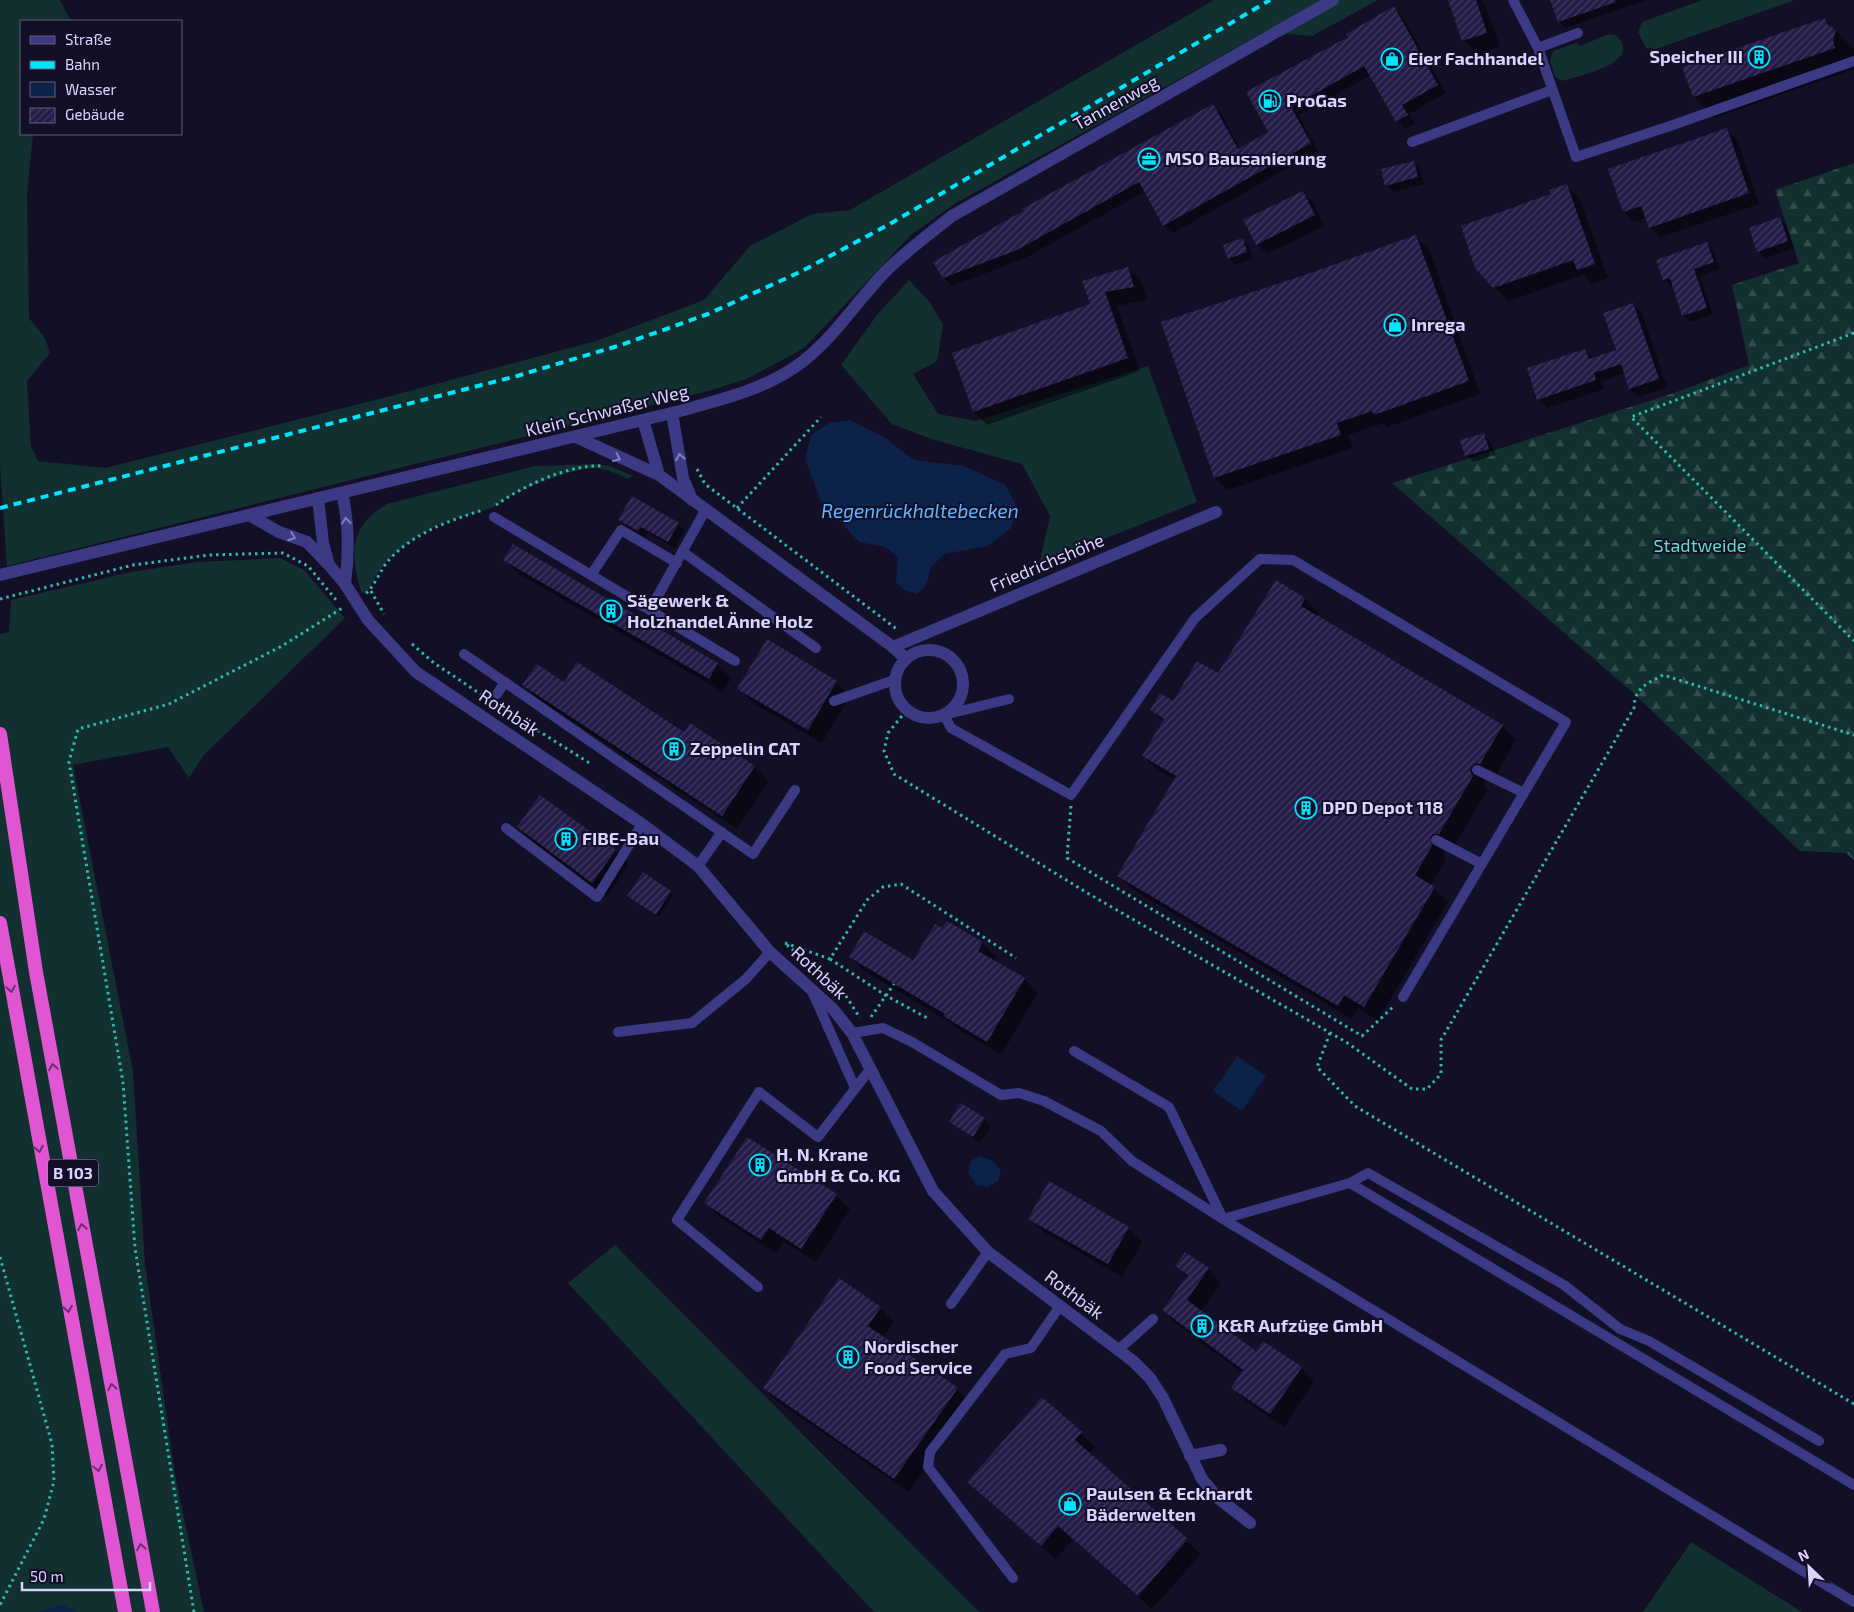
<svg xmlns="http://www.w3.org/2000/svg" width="1854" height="1612" font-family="'Exo 2',sans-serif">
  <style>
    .grass { fill: #12302f }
    .forest { fill: url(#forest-firs) }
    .water { fill: #0c2248 }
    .shadow { fill: #0007 }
    .building { fill: url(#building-hatch) }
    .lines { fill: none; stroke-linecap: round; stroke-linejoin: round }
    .path { stroke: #2fb8b0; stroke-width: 3; stroke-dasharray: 2.5 4; stroke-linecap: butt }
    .service { stroke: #3d3a85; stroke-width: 10 }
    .minor { stroke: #3d3a85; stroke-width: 12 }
    .tertiary { stroke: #3d3a85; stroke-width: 12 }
    .trunk { stroke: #e055d1; stroke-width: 14 }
    .rail { stroke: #00e5ff; stroke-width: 4; stroke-dasharray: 8 6; stroke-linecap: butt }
    .oneway { stroke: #837fbc }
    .oneway2 { stroke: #6f2e73 }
    .labels { text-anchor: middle; stroke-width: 4; stroke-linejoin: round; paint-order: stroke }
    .shield { fill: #130f26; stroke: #9e99be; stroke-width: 1 }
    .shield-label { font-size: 16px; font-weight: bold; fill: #d9d4ff }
    .poi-label { font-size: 18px; font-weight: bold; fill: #d9d4ff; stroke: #130f26; text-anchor: start }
    .street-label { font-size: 18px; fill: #d9d4ff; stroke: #130f26 }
    .park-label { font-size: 18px; fill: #5fe0c0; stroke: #130f26 }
    .water-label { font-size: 19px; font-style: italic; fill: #62b6ff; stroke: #130f26 }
  </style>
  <defs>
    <pattern id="forest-firs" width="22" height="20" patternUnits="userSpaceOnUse" patternTransform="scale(1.25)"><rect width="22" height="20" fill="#12302f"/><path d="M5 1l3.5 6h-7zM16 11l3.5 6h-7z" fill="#344d4e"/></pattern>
    <pattern id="building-hatch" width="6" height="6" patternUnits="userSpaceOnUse" patternTransform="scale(1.25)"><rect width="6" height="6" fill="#241b47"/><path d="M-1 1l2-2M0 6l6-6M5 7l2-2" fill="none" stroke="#433b63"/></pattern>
  </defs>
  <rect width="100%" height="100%" fill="#130f26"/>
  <g class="grass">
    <path d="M0,0h60l11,21h-50v113h12l-6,61 2,123 16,20 5,15 -23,28 4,65 7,15 67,7 286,-72 205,-55 108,-41 46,-54 62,-32 38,-4 364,-210h164l-66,36 -48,-4 -308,171 -44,31 -108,114 -55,30 -37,12 -705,176 -7,-100z"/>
    <path d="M1702,0h93l-139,49 -10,-1 -8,-16 4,-10z"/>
    <path d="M1609,34l7,1c29,28 -36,40 -53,46l-8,-4 -5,-16 3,-10 23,-8 4,3z"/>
    <path d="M909,280l20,21 14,24 -6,36 -24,13 25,40 38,7 172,-55 49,136 -158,63 11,-49 -28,-52 -91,-25 -39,-15 -51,-59 36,-50z"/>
    <path d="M595,464l15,2 23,10 -5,3c-12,-6 -23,-11 -36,-11 -20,1 -58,17 -76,25 -8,4 -15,10 -23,14 -16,7 -34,9 -50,16 -32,14 -64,38 -76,71l-6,-2c-11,-40 -12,-65 26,-88l148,-38z"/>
    <path d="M280,558l24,12 41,48 -142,138 -14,22 -21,-31 -95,18 60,306 12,193 30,211 29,137h-204v-978l9,-2 2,-32 120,-28 66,-10z"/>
    <path d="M615,1245l364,367h-105l-306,-329z"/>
    <path d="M1691,1542l111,70h-159z"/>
  </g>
  <path class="forest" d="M1854,163v697l-8,-7 -46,-2 -167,-158 -241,-210 282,-90 75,-28 -17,-80 67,-22 -24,-73z"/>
  <g class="water">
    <path d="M850,420l34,17 30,23 50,6 42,19 10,21 -5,22 -23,18 -44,8 -13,13 -5,19 -9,8 -13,-4 -8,-8 2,-24 -12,-11 -27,-5 -38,-41 -16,-42 6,-24 18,-12z"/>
    <path d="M1237,1056l29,20 -24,35 -29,-20z"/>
    <path d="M979,1156l14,5 8,9 -3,11 -10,6 -12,-2 -8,-13 3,-11z"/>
    <path d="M65,1604l12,8h-38z"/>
  </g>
  <g class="shadow">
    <path d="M1450,0h31l4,4 15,43 -22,7 -14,-14z"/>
    <path d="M1552,0h94l-80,28 -7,-6z"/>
    <path d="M1394,8l8,8 44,77 -37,21 6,9 -10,6 -8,-8 -26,-46 -70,39 -1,4 18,33 -145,82 -9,-8 -18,-34 -121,67 -73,28 -8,-8 -9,-16 278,-156 8,8 19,35 30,-17 79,-94z"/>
    <path d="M1824,19l30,30v20l-139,49 -21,-21z"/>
    <path d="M1726,130l11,10 22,64 -99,33 -10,-10 -3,-10 -13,5 -10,-11z"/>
    <path d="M1413,162l7,7 4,15 -31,8 -6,-7z"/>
    <path d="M1566,186l14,14 28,78 -16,6 -9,-9 -75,26 -14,-14 58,-92z"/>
    <path d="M1302,192l11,10 11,24 -57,28 -10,-10z"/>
    <path d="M1779,219l7,6 8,23 -29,10 -7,-7z"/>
    <path d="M1416,237l13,12 51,145 -93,33 -3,-4 -36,12 5,13 -125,42 -13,-12z"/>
    <path d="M1242,240l7,6 4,12 -18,7 -6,-7z"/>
    <path d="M1706,243l7,7 7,19 -20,7 13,39 -23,7 -7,-7 -10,-30 -2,1 -7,-7z"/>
    <path d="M1128,269l14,13 5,18 -30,6 23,65 -153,54 -13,-13 -20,-58 137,-49z"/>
    <path d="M1633,304l9,9 25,74 -28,10 -9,-8 -5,-16 -23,8 2,8 -57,19 -9,-9 47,-49 9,9 23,-9z"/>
    <path d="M1483,434l7,7 5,14 -22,7 -6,-7z"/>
    <path d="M620,520l58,4 6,7 -9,17 -27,-16 -3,5 -19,-11z"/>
    <path d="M505,560l212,104 14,14 -8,14 -204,-118z"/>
    <path d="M1276,582l29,17 14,14 -3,4 186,109 14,14 -21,37h-4l-6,4 -1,5 3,5 -34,56 -6,1 -4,4 3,8 -16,26 18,16 -70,118 -20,-12 -6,11 -220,-130 -14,-14 57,-95 -18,-10 -14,-14 20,-34 -11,-12 22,-8 44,-27z"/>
    <path d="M836,682l14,14 -28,47 -69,-40 -14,-14z"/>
    <path d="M564,683l120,51 6,-9 65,42 14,14 -32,48 -199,-130 -14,-14z"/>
    <path d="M518,827l97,24 14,14 -22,31 -75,-55z"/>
    <path d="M643,874l30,21 -14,22 -27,-18z"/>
    <path d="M947,922l35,21 14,14 -2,4 30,18 14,14 -37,62 -42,-25 -9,-8 -86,-51 -14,-14 64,4z"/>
    <path d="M984,1119l7,7 -11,17 -30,-21z"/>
    <path d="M836,1195l14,14 -34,53 -33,-21 -7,12 -56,-36 -14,-14z"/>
    <path d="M1030,1218l98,10 14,14 -20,35 -78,-45z"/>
    <path d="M1177,1266l31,3 13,14 -20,29 56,41 44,15 13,13 -30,46 -38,-26 -13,-13 10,-15 -67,-49 -13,-14 25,-33z"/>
    <path d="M880,1308l14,14 -11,16 74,51 14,14 -62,89 -131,-90 -14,-14z"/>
    <path d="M1042,1399l53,48 -6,7 112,100 -49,55 -79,-70 -17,20 -73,-63z"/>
  </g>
  <g class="building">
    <path d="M1448,0h28l11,33 -25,8z"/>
    <path d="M1550,0h65l1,2 -58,20z"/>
    <path d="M1394,6l44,79 -36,20 6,10 -12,7 -32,-56 -71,40 -1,3 19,34 -148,83 -24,-44 -122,68 -74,28 -10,-16 90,-51 -1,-2 191,-105 25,45 30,-17 -22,-40 102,-55 -2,-3z"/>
    <path d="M1825,18l2,6 9,6 -3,11 2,7 -142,49 -11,-30z"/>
    <path d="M1727,128l22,65 -100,35 -8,-22 -18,6 -15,-43z"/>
    <path d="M1414,161l4,16 -33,9 -4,-17z"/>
    <path d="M1567,184l28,80 -18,6 -4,-10 -80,28 -18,-20 -14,-42 89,-32 -1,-4z"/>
    <path d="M1303,191l12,24 -59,30 -13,-25z"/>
    <path d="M1780,217l8,24 -31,11 -8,-24z"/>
    <path d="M1416,235l53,146 -95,34 -2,-4 -35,12 4,12 -127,43 -53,-156 141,-46z"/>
    <path d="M1243,238l4,14 -19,7 -5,-14z"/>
    <path d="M1707,242l7,20 -20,7 13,39 -25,8 -12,-38 -7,2 -7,-20z"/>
    <path d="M1128,267l6,20 -29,5 23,66 -155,54 -21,-59 138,-49 -8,-23z"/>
    <path d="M1633,303l26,76 -30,10 -8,-25 -27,9 2,7 -59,20 -10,-32 58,-19 4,10 27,-9 -13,-37z"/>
    <path d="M1484,433l5,16 -24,7 -5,-16z"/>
    <path d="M632,496l47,27 -11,19 -27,-15 -3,4 -20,-11z"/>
    <path d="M513,544l205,119 -9,16 -206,-119z"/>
    <path d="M1276,580l29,18 -4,8 202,119 -23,39 -4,-1 -5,4 -1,4 3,5 -34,58h-6l-3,3 2,9 -17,29 20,12 -71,120 -20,-12 -6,11 -221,-130 59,-100 -34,-20 22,-37 -14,-9 10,-17 13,8 24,-40 21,12z"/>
    <path d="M767,639l70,42 -29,49 -71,-41z"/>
    <path d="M577,662l107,70 6,-9 65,43 -33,50 -200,-131 15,-21 27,18z"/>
    <path d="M540,795l76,55 -24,33 -75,-56z"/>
    <path d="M643,872l28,19 -15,24 -29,-19z"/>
    <path d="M947,921l36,21 -5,9 47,27 -38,64 -44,-26 2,-2 -96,-57 15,-26 49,29 22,-36 7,4z"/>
    <path d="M961,1103l24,15 -12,19 -24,-15z"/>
    <path d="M747,1137l90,57 -36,55 -32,-21 -8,12 -57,-37z"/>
    <path d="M1049,1181l80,46 -21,37 -80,-45z"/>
    <path d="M1185,1252l24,16 -22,32 69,51 7,-10 39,26 -32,47 -39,-26 12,-18 -81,-60 26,-35 -13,-9z"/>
    <path d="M839,1278l42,29 -13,19 90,62 -64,91 -131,-91z"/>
    <path d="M1042,1397l40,35 -7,8 113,99 -50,57 -80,-70 -17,20 -74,-64z"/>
  </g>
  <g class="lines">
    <g class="path">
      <path d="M1854,333l-223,84 223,224"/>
      <path d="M697,469l8,15 193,146"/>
      <path d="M496,505c27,-19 73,-41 107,-39"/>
      <path d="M737,508l84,-91"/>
      <path d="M371,591l13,23"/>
      <path d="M366,593c7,-4 15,-24 22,-32 25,-28 60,-40 95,-51"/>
      <path d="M0,599l133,-34 76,-10 74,-2 25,13 29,35"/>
      <path d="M412,644l22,19 51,34"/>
      <path d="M499,706l92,58"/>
      <path d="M906,711l-18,22 -4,18 10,23 195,120 257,148 66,47h15l14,-15v-34l193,-332c0,-20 14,-25 29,-33l191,60"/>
      <path d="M1071,806l-4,52 295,178 32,-30"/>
      <path d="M785,943l45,16 37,-59 16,-13 18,-3 115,74"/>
      <path d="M787,945l57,48 16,25"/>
      <path d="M830,959l55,36 44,24"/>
      <path d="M871,1017l23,-33"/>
      <path d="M1330,1033l-13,34 38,39 499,298"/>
      <path d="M0,1257l52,187 2,37 -10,38 -44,86"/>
      <path d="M194,1612l-59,-364 -12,-166 -54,-320 9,-33 91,-25 113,-58 62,-39"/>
    </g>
    <g class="service">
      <path d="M1513,0l25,48 38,109 97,-32 181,-64"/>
      <path d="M1538,48l40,-15"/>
      <path d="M1412,142l140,-52"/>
      <path d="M494,517l241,144"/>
      <path d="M683,552l133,96"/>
      <path d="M591,575l30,-45 56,33"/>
      <path d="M650,610l56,-101"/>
      <path d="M464,654l289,200 42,-64"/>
      <path d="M497,694l8,-12"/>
      <path d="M1009,699l-65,16 7,13 120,67 124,-177 65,-59 33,1 273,162 -163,275"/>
      <path d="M834,701l60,-21"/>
      <path d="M1477,770l47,23"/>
      <path d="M506,828l91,69 45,-73"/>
      <path d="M1436,840l46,24"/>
      <path d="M698,866l24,-34"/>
      <path d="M812,991l43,97"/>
      <path d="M618,1032l74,-9 54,-44 24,-27"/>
      <path d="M852,1033l31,-5 29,14 89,53 18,-2 25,8 57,30 31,30 91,58 127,-36 18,-10 196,112 56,44 29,12 170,100"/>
      <path d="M1074,1051l95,56 54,112 631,383"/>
      <path d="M1350,1183l504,302"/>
      <path d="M758,1287l-81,-67 82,-128 59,45 53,-69"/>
      <path d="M951,1304l37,-52"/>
      <path d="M1118,1350l35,-31"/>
      <path d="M1013,1578l-85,-111 2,-15 75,-98 26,-6 29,-42"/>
    </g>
    <g class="minor">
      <path d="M672,413l11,65 9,22"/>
      <path d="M643,420l16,55 234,172 12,11"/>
      <path d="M576,437l83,38"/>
      <path d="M342,493c7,29 7,61 3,91"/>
      <path d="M318,498l5,45 6,22 16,19 23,36 48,52 226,152 56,42 72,86 63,57 19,24 81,158 55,61 145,109 17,17 13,20 39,81 16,19 32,25"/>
      <path d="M249,515l30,17 28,10 20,21"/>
      <path d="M893,647l323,-135"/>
      <circle cx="929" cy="684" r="34"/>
      <path d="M1190,1456l31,-6"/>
    </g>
    <path class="tertiary" d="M0,575l684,-165c34,-10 69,-18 100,-36 43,-24 68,-68 101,-102 21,-21 44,-38 67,-56l381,-216"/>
    <g class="trunk">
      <path d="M0,734l36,238 117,640"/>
      <path d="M0,923l125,689"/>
    </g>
    <path class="rail" d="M0,508l517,-132 104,-31 87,-31 92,-42 88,-47 382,-225"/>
  </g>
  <defs><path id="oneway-chevron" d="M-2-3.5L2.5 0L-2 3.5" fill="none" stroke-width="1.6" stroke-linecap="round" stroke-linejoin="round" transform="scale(1.25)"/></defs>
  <g class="oneway">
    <use href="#oneway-chevron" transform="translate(680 457) rotate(-100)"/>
    <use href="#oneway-chevron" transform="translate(617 458) rotate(25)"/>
    <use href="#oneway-chevron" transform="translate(346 521) rotate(-94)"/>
    <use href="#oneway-chevron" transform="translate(292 537) rotate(20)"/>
  </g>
  <g class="oneway2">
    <use href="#oneway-chevron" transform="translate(11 989) rotate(80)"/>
    <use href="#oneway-chevron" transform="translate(53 1067) rotate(-100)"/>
    <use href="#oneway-chevron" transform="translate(39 1149) rotate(80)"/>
    <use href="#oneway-chevron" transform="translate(82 1227) rotate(-100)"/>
    <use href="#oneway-chevron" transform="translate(68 1309) rotate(80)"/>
    <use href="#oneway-chevron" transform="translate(112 1387) rotate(-100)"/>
    <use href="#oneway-chevron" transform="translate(98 1468) rotate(79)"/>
    <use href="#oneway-chevron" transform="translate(141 1547) rotate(-100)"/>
  </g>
  <defs>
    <g id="building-ring" transform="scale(1.125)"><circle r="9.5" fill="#130f26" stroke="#00e5ff" stroke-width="1.5"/><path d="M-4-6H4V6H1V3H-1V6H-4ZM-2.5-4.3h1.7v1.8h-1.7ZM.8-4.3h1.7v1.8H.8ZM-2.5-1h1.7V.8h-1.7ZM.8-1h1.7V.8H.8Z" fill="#00e5ff"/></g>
    <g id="shop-ring" transform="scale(1.125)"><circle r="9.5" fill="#130f26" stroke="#00e5ff" stroke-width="1.5"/><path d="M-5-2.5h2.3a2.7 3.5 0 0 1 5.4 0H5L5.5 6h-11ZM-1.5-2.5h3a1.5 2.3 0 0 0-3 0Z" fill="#00e5ff"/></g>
    <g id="fuel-ring" transform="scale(1.125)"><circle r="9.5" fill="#130f26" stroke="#00e5ff" stroke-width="1.5"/><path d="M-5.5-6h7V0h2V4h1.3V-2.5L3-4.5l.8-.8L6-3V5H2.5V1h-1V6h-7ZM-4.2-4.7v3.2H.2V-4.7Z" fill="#00e5ff"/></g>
    <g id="office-ring" transform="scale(1.125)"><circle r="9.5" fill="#130f26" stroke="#00e5ff" stroke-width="1.5"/><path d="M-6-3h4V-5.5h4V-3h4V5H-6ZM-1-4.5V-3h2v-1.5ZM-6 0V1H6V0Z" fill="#00e5ff"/></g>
  </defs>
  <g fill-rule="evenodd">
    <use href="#building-ring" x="1759" y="57"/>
    <use href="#shop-ring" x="1392" y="59"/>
    <use href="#fuel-ring" x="1270" y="101"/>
    <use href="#office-ring" x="1149" y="159"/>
    <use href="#shop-ring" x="1395" y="325"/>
    <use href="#building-ring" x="611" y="611"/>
    <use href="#building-ring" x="674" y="749"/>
    <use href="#building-ring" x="1306" y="808"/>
    <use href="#building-ring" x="566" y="839"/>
    <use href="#building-ring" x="760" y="1165"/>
    <use href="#building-ring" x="1202" y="1326"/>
    <use href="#building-ring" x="848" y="1357"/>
    <use href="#shop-ring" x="1070" y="1504"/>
  </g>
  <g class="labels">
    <rect class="shield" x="48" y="1159.5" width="50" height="27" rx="4"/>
    <g class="shield-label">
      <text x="73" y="1179">B 103</text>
    </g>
    <g class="poi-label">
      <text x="1743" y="63" text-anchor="end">Speicher III</text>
      <text x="1408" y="65">Eier Fachhandel</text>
      <text x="1286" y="107">ProGas</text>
      <text x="1165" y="165">MSO Bausanierung</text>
      <text x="1411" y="331">Inrega</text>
      <text x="627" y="607">Sägewerk &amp;<tspan x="627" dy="21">Holzhandel Änne Holz</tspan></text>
      <text x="690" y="755">Zeppelin CAT</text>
      <text x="1322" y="814">DPD Depot 118</text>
      <text x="582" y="845">FIBE-Bau</text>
      <text x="776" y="1161">H. N. Krane<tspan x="776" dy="21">GmbH &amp; Co. KG</tspan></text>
      <text x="1218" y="1332">K&amp;R Aufzüge GmbH</text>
      <text x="864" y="1353">Nordischer<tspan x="864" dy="21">Food Service</tspan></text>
      <text x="1086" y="1500">Paulsen &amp; Eckhardt<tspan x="1086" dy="21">Bäderwelten</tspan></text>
    </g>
    <g class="street-label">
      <text transform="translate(1116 103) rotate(-29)" y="6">Tannenweg</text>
      <text transform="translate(607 411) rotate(-14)" y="6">Klein Schwaßer Weg</text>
      <text transform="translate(1047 563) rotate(-23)" y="6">Friedrichshöhe</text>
      <text transform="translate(509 713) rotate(34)" y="6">Rothbäk</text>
      <text transform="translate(819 973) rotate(43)" y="6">Rothbäk</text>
      <text transform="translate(1074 1295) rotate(37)" y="6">Rothbäk</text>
    </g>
    <g class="park-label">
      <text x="1700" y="552">Stadtweide</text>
    </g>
    <g class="water-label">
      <text x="920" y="518">Regenrückhaltebecken</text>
    </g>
  </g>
  <rect x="20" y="20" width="162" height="115" fill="#130f26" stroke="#625e7d"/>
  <rect x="30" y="36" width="25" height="8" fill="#3d3a85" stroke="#625e7d"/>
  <text x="65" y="45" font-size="15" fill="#d9d4ff">Straße</text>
  <rect x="30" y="61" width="25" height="8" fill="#00e5ff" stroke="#625e7d"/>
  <text x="65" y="70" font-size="15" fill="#d9d4ff">Bahn</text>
  <rect x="30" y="82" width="25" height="15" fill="#0c2248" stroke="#625e7d"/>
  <text x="65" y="95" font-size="15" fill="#d9d4ff">Wasser</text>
  <rect x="30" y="108" width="25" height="15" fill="url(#building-hatch)" stroke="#625e7d"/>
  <text x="65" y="120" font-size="15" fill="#d9d4ff">Gebäude</text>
  <g transform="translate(1809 1567) rotate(335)" stroke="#130f26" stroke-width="4" paint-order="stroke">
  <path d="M0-4L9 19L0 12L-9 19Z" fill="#d9d4ff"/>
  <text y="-8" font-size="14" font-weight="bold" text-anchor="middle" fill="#d9d4ff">N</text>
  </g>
  <path d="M22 1582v8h128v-8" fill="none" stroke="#d9d4ff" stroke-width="2.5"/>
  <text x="30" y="1582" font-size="15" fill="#d9d4ff" stroke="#130f26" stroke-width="4" paint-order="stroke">50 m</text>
</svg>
